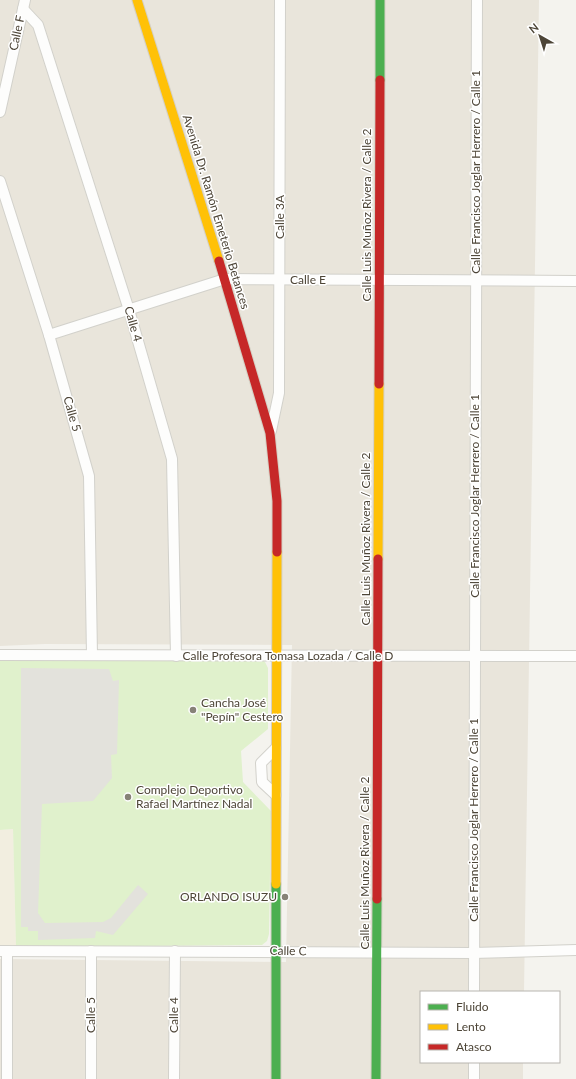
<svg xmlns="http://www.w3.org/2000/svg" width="576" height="1079" font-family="Lato,sans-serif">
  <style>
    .residential { fill: #e9e5db }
    .education { fill: #f2eee0 }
    .green { fill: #e0f1cc }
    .parking { fill: #e3e2dc }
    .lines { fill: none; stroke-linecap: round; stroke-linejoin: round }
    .street-casing { stroke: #d2d1cb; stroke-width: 12 }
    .fast-casing { stroke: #d4d0c4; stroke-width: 11 }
    .slow-casing { stroke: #d4d0c4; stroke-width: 11 }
    .jam-casing { stroke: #d4d0c4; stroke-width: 11 }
    .street { stroke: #fdfdfc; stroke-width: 10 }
    .fast { stroke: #4caf50; stroke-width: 9 }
    .slow { stroke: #ffc107; stroke-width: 9 }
    .jam { stroke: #c62828; stroke-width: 9 }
    .poi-dot { fill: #878277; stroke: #fff; stroke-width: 1.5 }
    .labels { text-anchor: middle; stroke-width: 3; stroke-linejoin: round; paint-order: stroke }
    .street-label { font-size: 12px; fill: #4d4537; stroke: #fff }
    .poi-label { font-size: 12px; fill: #4d4537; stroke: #fff; text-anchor: start }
  </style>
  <rect width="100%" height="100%" fill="#f4f3ee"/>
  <path class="residential" d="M0,0h539l-15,992h-103v70h102v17h-523v-120l286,3 6,-317 -247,-1 -45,2z"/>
  <path class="education" d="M13,829l3,118h-16v-117z"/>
  <path class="green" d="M261,659l4,3 3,6v61l-27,22 2,31 28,29 -2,123 -2,7 -5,4 -246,2 -3,-118 -13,1v-170z"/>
  <path class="parking" d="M21,668l88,1 4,12 6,-1 -2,74 -6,1 1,23 -19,23 -51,3 -4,109 7,10 58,-1 8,-4 27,-33 10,9 -35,41 -17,-4 -1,7 -57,2v-9h-10v-4h-7z"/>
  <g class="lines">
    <g class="street-casing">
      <g id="street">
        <path d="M23,9l15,16 91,285 43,149 4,197"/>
        <path d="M0,112l25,-112"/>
        <path d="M0,181l49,154 40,141 3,179"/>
        <path d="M49,335l176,-56 351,2"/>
        <path d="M271,431l8,-38 1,-393"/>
        <path d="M0,655l576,1"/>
        <path d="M276,795l-14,-13 -1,-19 15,-15"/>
        <path d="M0,951l473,2 103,-3"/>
        <path d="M474,992l3,-992"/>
        <path d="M474,1062v17"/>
        <path d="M7,1079v-128"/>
        <path d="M91,1079v-128"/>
        <path d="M174,1079l1,-128"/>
      </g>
    </g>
    <g class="fast-casing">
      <g id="fast">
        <path d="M380,80v-80"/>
        <path d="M276,1079v-195"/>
        <path d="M376,1079l1,-180"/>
      </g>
    </g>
    <g class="slow-casing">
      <g id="slow">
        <path d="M137,0l82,261"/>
        <path d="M378,559l1,-175"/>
        <path d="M276,884l1,-332"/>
      </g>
    </g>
    <g class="jam-casing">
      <g id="jam">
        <path d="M219,261l51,172 7,68v51"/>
        <path d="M379,384l1,-304"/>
        <path d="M377,899l1,-340"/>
      </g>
    </g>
    <use href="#street" class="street"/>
    <use href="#fast" class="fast"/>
    <use href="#slow" class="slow"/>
    <use href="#jam" class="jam"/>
  </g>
  <g class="poi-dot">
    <circle cx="193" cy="710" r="4"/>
    <circle cx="128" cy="797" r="4"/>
    <circle cx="285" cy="897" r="4"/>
  </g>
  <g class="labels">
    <g class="street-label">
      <text transform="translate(17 33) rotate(-78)" y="4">Calle F</text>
      <text transform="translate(476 172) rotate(-90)" y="4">Calle Francisco Joglar Herrero / Calle 1</text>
      <text transform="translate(216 212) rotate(73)" y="4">Avenida Dr. Ramón Emeterio Betances</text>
      <text transform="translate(367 215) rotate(-90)" y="4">Calle Luis Muñoz Rivera / Calle 2</text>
      <text transform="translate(280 217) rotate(-90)" y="4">Calle 3A</text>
      <text x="308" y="284">Calle E</text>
      <text transform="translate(133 324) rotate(74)" y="4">Calle 4</text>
      <text transform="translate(72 414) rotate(74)" y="4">Calle 5</text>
      <text transform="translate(475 496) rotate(-90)" y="4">Calle Francisco Joglar Herrero / Calle 1</text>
      <text transform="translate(366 539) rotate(-90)" y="4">Calle Luis Muñoz Rivera / Calle 2</text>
      <text x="288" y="660">Calle Profesora Tomasa Lozada / Calle D</text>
      <text transform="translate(474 820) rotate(-90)" y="4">Calle Francisco Joglar Herrero / Calle 1</text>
      <text transform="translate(365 863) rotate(-90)" y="4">Calle Luis Muñoz Rivera / Calle 2</text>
      <text transform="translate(288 951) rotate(1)" y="4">Calle C</text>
      <text transform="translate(91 1015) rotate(-90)" y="4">Calle 5</text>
      <text transform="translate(174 1015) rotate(-90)" y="4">Calle 4</text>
    </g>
    <g class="poi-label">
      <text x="201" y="707">Cancha José<tspan x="201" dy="14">"Pepín" Cestero</tspan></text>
      <text x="136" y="794">Complejo Deportivo<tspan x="136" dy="14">Rafael Martínez Nadal</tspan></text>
      <text x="277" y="901" text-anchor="end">ORLANDO ISUZU</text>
    </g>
  </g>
  <rect x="420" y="991" width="140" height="72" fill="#ffffff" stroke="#b8b5af"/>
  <rect x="428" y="1004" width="20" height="6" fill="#4caf50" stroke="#b8b5af"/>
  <text x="456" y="1011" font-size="12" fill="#4d4537">Fluido</text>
  <rect x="428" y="1024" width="20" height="6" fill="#ffc107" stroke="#b8b5af"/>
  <text x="456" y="1031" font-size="12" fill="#4d4537">Lento</text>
  <rect x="428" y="1044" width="20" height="6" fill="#c62828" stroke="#b8b5af"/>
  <text x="456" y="1051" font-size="12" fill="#4d4537">Atasco</text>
  <g transform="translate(540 36) rotate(321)" stroke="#ffffff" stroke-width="3" paint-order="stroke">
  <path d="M0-3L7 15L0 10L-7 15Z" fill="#4d4537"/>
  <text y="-6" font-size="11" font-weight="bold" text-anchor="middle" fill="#4d4537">N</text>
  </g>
</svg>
